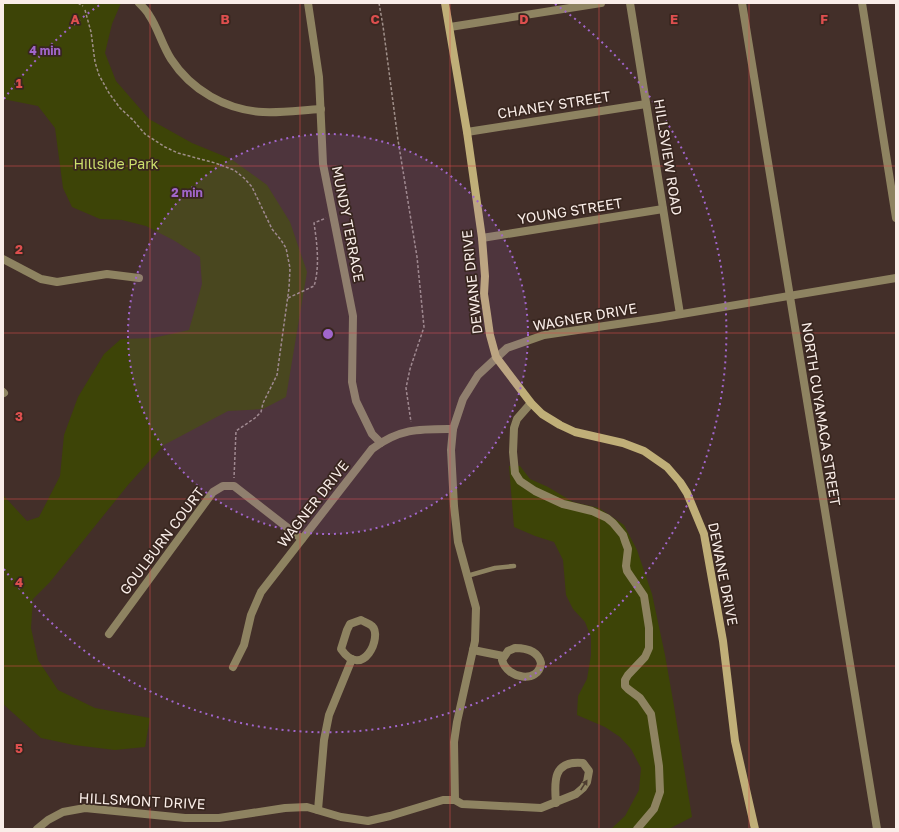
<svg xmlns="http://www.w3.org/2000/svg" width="899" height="832" font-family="'Golos Text',sans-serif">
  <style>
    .green { fill: #3d4407 }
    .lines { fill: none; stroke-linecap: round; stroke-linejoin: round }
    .path { stroke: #9f8f89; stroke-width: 1.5; stroke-dasharray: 3 2; stroke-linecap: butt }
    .lane { stroke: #8e8361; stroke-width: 4.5 }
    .street { stroke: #8e8361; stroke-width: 8 }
    .secondary { stroke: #c0af78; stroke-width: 8 }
    .oneway { fill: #4e3d30 }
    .grid { fill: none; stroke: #dd4f4e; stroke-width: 1; stroke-opacity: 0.55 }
    .ring { fill: none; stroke: #a166cb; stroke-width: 2; stroke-dasharray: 2 4 }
    .labels { text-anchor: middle; stroke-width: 3.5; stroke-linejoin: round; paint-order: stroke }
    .street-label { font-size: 14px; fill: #f9ede8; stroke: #38261f }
    .park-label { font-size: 14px; fill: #ccdf6c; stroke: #38261f }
    .grid-label { font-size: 13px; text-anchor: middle; font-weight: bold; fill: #dd4f4e; stroke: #38261f; stroke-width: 3.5; stroke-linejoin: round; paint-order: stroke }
    .centre { fill: #a166cb; stroke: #38261f; stroke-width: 2 }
    .ring-label { font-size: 12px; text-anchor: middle; font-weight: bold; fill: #a166cb; stroke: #38261f; stroke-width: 3.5; stroke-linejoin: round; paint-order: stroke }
  </style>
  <rect width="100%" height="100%" fill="#432f29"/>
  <g class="green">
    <path d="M3,3h118l-9,21 -7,29 11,28 33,38 43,24 39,16 36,26 23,37 17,50 -21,125 -23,12 -35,2 -64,34 -36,40 -78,97 -17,17 -2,29 7,32 20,30 37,18 55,10 -5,29 -30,3 -41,-5 -33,-7 -38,-34v-209l24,26 12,-4 21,-41 4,-41 14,-38 26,-43 17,-15 32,-1 36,-8 13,-46 -2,-27 -25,-16 -29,-15 -24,-6 -22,-1 -28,-12 -9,-19 -8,-60 -17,-22 -35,-7z"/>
    <path d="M509,466h11l10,13 18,8 25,15 26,6 25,17 13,25 15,44 13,61 9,51 18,111 -23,12h-58l14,-13 14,-26 2,-22 -10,-19 -11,-12 -15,-10 -28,-12 1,-19 9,-17 4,-24v-18l-6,-15 -12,-13 -7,-14 -3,-35 -9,-18 -19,-6 -21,-9z"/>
  </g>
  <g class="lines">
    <g class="path">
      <path d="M78,3l5,3"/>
      <path d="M379,3l4,23 15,114 19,117 7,70 -14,42 -4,19 5,34"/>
      <path d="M85,10l6,22 4,30 4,13 10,18 11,15 13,12 12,14 20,13 13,6 37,10 19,7 10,8 8,9 20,42 9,11 5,8 4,20 -1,20 -12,87 -14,28 -2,9 -6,6 -19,13 -2,47"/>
      <path d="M288,298l26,-12c6,-19 3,-43 0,-63l12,-5"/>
    </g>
    <path class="lane" d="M467,576l28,-8 19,-2"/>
    <g class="street">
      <path d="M139,3c4,4 8,8 10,12 9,13 13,30 22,44 20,31 55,51 92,53 19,1 39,-2 58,-3"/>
      <path d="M308,3l11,74 4,87 30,152 -1,66 4,19 16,33 9,9"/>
      <path d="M630,3l50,311"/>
      <path d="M742,3l135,826"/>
      <path d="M862,3l34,215"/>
      <path d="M450,27l151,-24"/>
      <path d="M467,132l179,-28"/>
      <path d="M482,238l181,-29"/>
      <path d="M3,259l38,20 16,3 50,-8 32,4"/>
      <path d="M3,392l1,1"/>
      <path d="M531,403l-14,16 -3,9 -1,24 2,21 5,8 15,10 28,13 29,7 15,7 6,5 10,12 2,6 3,8 -2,17 1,5 17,25 5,32v20l-4,9 -17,18 -3,5v6l3,3 12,9 11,16 8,52 1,26 -6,17 -17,20"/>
      <path d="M361,620c3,2 8,3 11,6 11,10 -9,55 -31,23l6,-19 3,-6z"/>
      <path d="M109,634l104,-142 10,-6h11l68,53"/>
      <path d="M515,648c11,0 23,3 26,15 -2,21 -34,16 -39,-3l6,-9z"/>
      <path d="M473,650l30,6"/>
      <path d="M233,667l11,-22 7,-30 10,-23 111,-143c28,-21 48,-20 81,-20"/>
      <path d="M455,800l-1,-58 3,-20 18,-81 1,-33 -18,-66 -4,-36 -3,-56 2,-21 10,-30 15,-24 29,-27 37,-13 114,-17 238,-40"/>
      <path d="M318,810l6,-70 5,-25 23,-56"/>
      <path d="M37,829l11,-9 15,-8 22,-4 100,10h34l66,-10 22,-1 34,10 27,4 22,-5 53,-16h12l7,4 79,4 35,-14 7,-6 4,-6 2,-11 -6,-8c-30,-3 -29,18 -27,40"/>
    </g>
    <path class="secondary" d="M445,3l22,129 15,106 3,38 -1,18 3,20 3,21 6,22 35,46 11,11 18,11 15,7 48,11 21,8 23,16 13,15 7,11 17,41 19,107 12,100 20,88"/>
  </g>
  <defs><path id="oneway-solid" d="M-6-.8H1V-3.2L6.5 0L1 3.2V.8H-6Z"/></defs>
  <use class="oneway" href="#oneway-solid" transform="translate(584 785) rotate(-57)"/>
  <path class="grid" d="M150,3v826M300,3v826M450,3v826M599,3v826M749,3v826M3,166h893M3,333h893M3,499h893M3,666h893"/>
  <circle cx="328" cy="334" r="200" fill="#a166cb" fill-opacity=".12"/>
  <g class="ring">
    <circle cx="328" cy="334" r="200"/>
    <path d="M4 99A400 400 0 0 1 101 4M555 4A400 400 0 1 1 4 569"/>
  </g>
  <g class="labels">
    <g class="street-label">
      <text transform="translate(554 105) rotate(-9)" y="5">CHANEY STREET</text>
      <text transform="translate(668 157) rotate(81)" y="5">HILLSVIEW ROAD</text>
      <text transform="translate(570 211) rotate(-9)" y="5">YOUNG STREET</text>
      <text transform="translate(348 224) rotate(79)" y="5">MUNDY TERRACE</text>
      <text transform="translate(472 282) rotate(-96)" y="5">DEWANE DRIVE</text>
      <text transform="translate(585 317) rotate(-10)" y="5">WAGNER DRIVE</text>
      <text transform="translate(821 414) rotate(81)" y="5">NORTH CUYAMACA STREET</text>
      <text transform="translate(313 504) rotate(-52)" y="5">WAGNER DRIVE</text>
      <text transform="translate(162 541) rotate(-53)" y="5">GOULBURN COURT</text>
      <text transform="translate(723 574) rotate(79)" y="5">DEWANE DRIVE</text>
      <text transform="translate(142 801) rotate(3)" y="5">HILLSMONT DRIVE</text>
    </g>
    <g class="park-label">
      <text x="116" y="169">Hillside Park</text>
    </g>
  </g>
  <g class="grid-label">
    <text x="75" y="24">A</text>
    <text x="225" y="24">B</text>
    <text x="375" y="24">C</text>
    <text x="524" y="24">D</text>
    <text x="674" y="24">E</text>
    <text x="824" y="24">F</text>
    <text x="19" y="88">1</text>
    <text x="19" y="254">2</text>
    <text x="19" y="421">3</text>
    <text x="19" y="587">4</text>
    <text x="19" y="753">5</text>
  </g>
  <circle cx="328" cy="334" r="6" class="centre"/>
  <g class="ring-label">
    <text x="45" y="55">4 min</text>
    <text x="187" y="197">2 min</text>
  </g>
  <rect width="899" height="832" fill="none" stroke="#f9ede8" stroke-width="8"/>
</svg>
